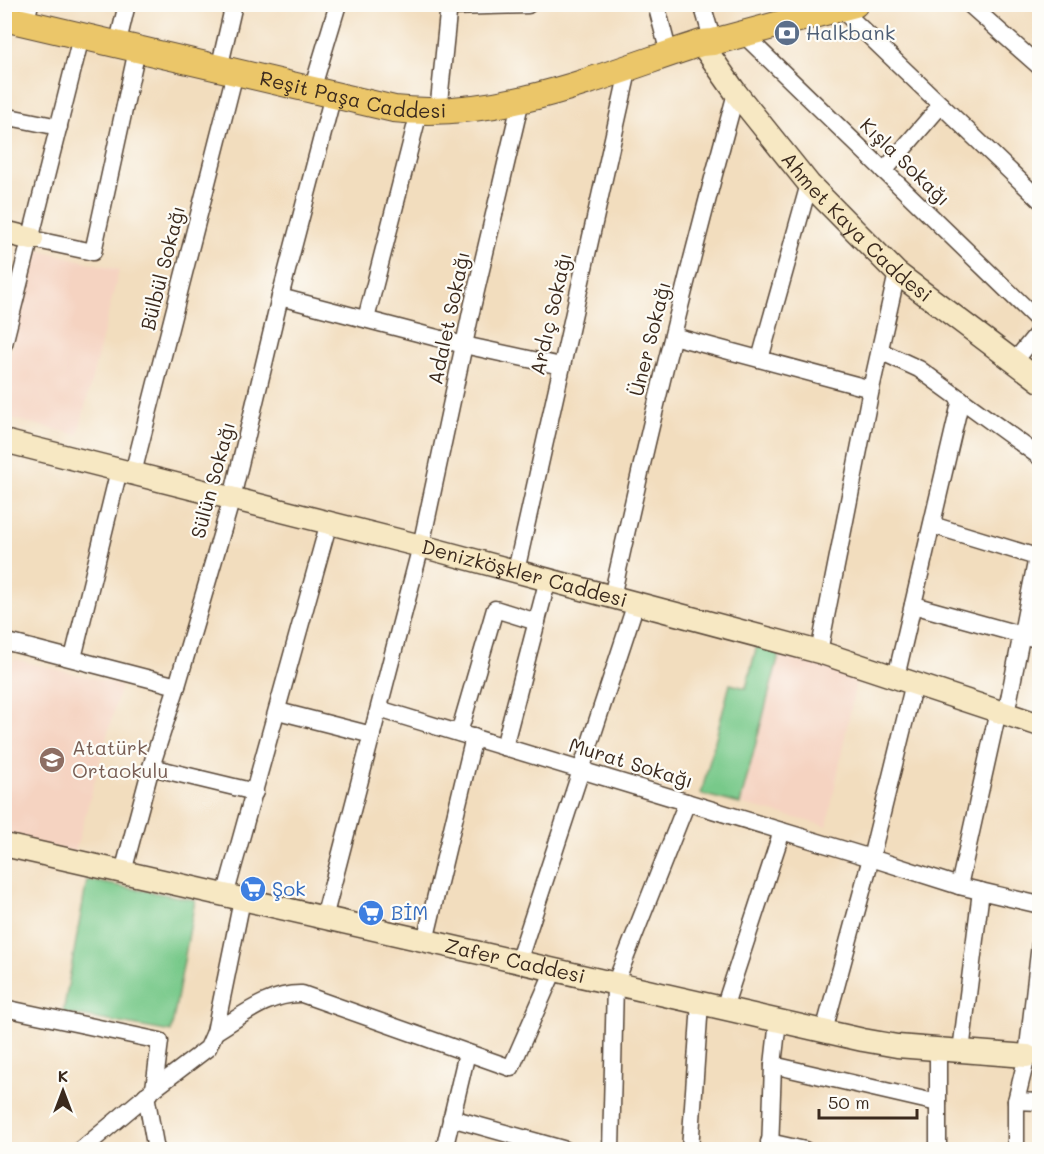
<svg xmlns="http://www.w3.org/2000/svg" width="1044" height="1154" font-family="Mali,sans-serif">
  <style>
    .built { fill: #f5d3c1 }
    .green { fill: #78c98a; stroke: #5a7a54; stroke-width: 1.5 }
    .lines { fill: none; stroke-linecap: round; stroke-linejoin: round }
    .street-casing { stroke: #564536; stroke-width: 19 }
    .secondary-casing { stroke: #564536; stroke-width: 25 }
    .primary-casing { stroke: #564536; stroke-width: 28 }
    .street { stroke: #fff; stroke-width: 16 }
    .secondary { stroke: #f7e8c3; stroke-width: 22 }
    .primary { stroke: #ebc669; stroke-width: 26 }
    .labels { text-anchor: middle; stroke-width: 4.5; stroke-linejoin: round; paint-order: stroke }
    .service-label { font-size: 20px; fill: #4e5e75; stroke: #fdfcf7; text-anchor: start }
    .street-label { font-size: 20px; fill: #3b2a1e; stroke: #fdfcf7 }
    .education-label { font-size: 20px; fill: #785e54; stroke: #fdfcf7; text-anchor: start }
    .shop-label { font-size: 20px; fill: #366cbe; stroke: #fdfcf7; text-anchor: start }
  </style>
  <rect width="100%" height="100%" fill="#fdfcf7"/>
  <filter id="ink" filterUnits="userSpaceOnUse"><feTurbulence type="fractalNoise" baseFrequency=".0167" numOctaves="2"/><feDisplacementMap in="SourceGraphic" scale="12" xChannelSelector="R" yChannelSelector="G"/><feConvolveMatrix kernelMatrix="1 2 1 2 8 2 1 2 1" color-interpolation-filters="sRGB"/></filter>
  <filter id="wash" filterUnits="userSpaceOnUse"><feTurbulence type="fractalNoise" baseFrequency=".008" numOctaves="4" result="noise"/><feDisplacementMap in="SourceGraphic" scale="24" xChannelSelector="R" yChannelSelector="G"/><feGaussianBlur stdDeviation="1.35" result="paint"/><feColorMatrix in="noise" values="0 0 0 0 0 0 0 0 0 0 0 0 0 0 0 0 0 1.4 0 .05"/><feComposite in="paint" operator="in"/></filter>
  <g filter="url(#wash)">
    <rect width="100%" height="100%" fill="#f2ddbe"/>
    <g class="built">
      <path d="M36,249l83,21 -41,165 -73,-18v-42z"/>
      <path d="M780,651l78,21 -31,154 -87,-22z"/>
      <path d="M14,659l107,26 -46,167 -70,-17v-158z"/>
    </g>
    <g class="green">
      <path d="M757,645l23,6 -40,153 -39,-10 29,-110 16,4z"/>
      <path d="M87,880l108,20 -24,132 -108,-19z"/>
    </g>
  </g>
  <g filter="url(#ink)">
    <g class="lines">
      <g class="street-casing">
        <g id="street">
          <path d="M656,4l13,50"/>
          <path d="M702,4l9,31"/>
          <path d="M969,4l71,63"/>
          <path d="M449,7l79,-2"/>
          <path d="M840,8l200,192"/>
          <path d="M25,24l5,-20"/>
          <path d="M742,33l298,289"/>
          <path d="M117,46l10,-42"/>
          <path d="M219,69l15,-65"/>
          <path d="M312,90l26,-86"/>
          <path d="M438,112l11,-108"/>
          <path d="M4,116l55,11"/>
          <path d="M884,171l57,-66"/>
          <path d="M32,239l61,13 44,-202"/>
          <path d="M280,297l184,48 97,21"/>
          <path d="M366,319l53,-207"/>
          <path d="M673,336l198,53"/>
          <path d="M4,344l77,-307"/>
          <path d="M880,351l39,18 121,88"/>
          <path d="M760,359l49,-175"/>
          <path d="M1014,362l26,-32"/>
          <path d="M133,473l102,-400"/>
          <path d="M932,525l108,33"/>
          <path d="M516,571l113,-504"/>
          <path d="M612,597c37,-169 78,-337 124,-504"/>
          <path d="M913,605l127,35"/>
          <path d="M4,641l173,45"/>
          <path d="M819,652l52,-263 26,-116"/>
          <path d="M73,658l46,-188"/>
          <path d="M896,677l65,-278"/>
          <path d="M379,709l492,149 88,28 81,19"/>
          <path d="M278,711l94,24"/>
          <path d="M1006,714l31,-157"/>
          <path d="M459,733l36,-124 42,13"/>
          <path d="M504,747l44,-168"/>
          <path d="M151,767l104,25"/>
          <path d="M123,872l28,-105 26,-81 55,-188 48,-201 53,-202"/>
          <path d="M959,886l39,-175"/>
          <path d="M225,896l104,-374"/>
          <path d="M324,918l97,-372 50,-234 50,-212"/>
          <path d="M425,941l49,-204"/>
          <path d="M518,962l118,-359"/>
          <path d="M4,1008l156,33 -6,48"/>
          <path d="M724,1008l58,-177"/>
          <path d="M824,1031l47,-173 43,-175"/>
          <path d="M215,1032c28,-17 54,-39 87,-38l209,74 43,-98"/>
          <path d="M961,1051l20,-160"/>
          <path d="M773,1065l165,38"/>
          <path d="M146,1095l10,55"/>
          <path d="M1016,1101l24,1"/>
          <path d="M451,1118l115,32"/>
          <path d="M769,1142l36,8"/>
          <path d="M81,1150l73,-61 54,-41 7,-16 27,-132"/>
          <path d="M444,1150l23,-97"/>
          <path d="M611,1150l4,-166 72,-182"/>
          <path d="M690,1150l10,-147"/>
          <path d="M770,1150l3,-85 5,-44"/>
          <path d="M938,1150v-100"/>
          <path d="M1016,1150v-49l11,-45 13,-112"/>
        </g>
      </g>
      <g class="secondary-casing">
        <g id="secondary">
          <path id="s1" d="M701,43l35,50 73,91 88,89 143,108"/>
          <path d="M4,232l28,7"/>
          <path id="s2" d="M4,441l417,105 398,106 221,73"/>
          <path id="s3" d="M4,845l859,195 34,6 130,10"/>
        </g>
      </g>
      <g class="primary-casing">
        <g id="primary">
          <path id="s4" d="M4,18l390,91c105,12 209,-34 307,-66l12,-1 142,-38"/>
        </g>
      </g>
      <use href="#street" class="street"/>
      <use href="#secondary" class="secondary"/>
      <use href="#primary" class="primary"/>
    </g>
  </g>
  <defs>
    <g id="bank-disc" transform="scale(1.35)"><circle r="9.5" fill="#5c6f8a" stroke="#fdfcf7"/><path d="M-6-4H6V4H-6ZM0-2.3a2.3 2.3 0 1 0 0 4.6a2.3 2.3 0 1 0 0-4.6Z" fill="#fff"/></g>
    <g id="school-disc" transform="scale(1.35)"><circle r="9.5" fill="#8d6e63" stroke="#fdfcf7"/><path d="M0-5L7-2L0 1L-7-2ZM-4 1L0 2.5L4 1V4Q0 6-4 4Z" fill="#fff"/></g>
    <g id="supermarket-disc" transform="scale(1.35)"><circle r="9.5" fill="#3f7fe0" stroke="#fdfcf7"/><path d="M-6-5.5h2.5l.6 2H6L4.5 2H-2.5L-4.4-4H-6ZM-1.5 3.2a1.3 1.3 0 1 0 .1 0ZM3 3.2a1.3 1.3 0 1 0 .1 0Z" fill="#fff"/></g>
  </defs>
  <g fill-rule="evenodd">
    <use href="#bank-disc" x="787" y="33"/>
    <use href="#school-disc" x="52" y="760"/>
    <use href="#supermarket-disc" x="253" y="889"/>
    <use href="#supermarket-disc" x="371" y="913"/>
  </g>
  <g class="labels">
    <g class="service-label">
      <text x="806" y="40">Halkbank</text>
    </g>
    <g class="street-label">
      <text dy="7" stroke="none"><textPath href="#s4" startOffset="358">Reşit Paşa Caddesi</textPath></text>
      <text transform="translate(905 162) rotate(44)" y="7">Kışla Sokağı</text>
      <text dy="7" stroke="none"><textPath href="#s1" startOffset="242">Ahmet Kaya Caddesi</textPath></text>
      <text transform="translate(163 268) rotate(-76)" y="7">Bülbül Sokağı</text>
      <text transform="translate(551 314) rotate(-77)" y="7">Ardıç Sokağı</text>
      <text transform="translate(449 318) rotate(-78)" y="7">Adalet Sokağı</text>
      <text transform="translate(650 339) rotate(-76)" y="7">Üner Sokağı</text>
      <text transform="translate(213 480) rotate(-75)" y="7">Sülün Sokağı</text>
      <text dy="7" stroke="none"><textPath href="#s2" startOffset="537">Denizköşkler Caddesi</textPath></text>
      <text transform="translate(631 763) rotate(17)" y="7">Murat Sokağı</text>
      <text dy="7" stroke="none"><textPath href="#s3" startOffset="524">Zafer Caddesi</textPath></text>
    </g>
    <g class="education-label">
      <text x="72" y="755">Atatürk<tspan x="72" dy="23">Ortaokulu</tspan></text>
    </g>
    <g class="shop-label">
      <text x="272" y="896">Şok</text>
      <text x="391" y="920">BİM</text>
    </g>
  </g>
  <rect width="1044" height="1154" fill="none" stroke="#fdfcf7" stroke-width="24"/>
  <g transform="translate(63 1091)" stroke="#fdfcf7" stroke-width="4.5" paint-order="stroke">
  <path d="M0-4.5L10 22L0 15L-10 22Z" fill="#3b2a1e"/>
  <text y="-9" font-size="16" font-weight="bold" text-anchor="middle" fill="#3b2a1e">K</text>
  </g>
  <path d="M819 1109v9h98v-9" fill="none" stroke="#3b2a1e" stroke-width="3"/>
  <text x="828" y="1109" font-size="18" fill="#3b2a1e" stroke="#fdfcf7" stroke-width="4.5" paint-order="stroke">50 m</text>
</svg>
